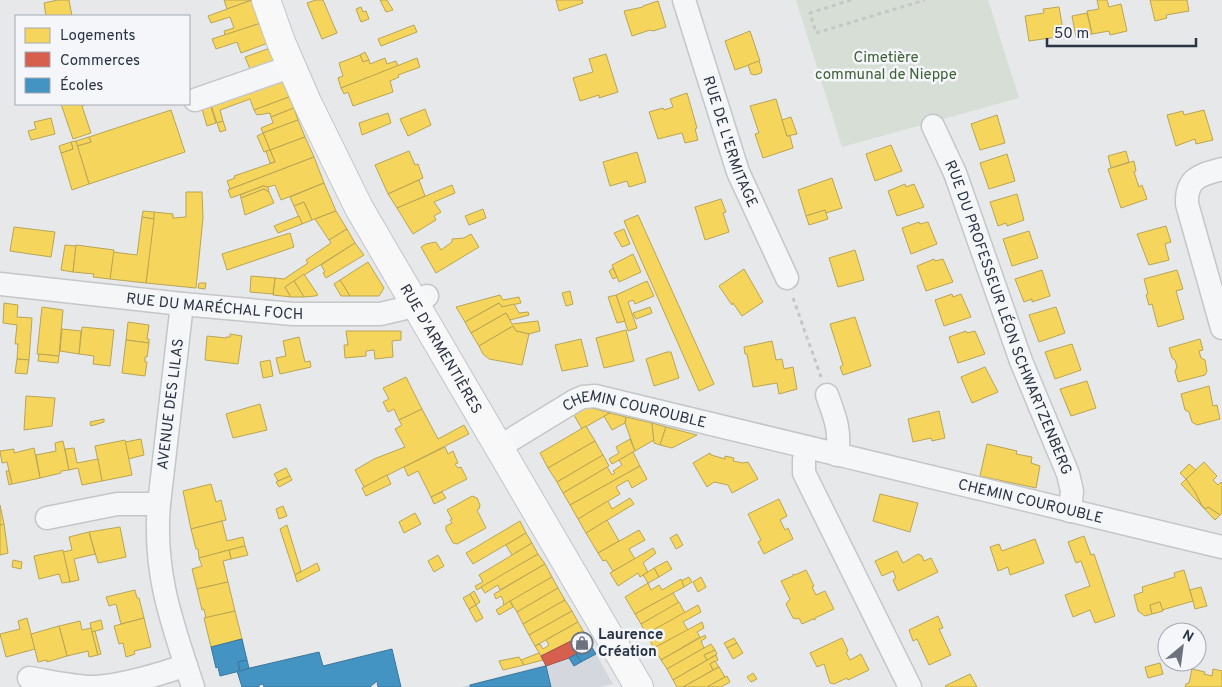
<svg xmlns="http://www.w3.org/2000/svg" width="1222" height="687" font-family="Overpass,sans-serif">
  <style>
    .built { fill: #d4d7dd }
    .green { fill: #d6ded6 }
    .homes { fill: #f6d55c; stroke: #b9a555 }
    .shops { fill: #d6604d; stroke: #a3534b }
    .schools { fill: #4393c3; stroke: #3c769d }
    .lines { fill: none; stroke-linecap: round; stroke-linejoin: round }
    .minor-casing { stroke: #c4c6c8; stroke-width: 25 }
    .major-casing { stroke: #c2c5c8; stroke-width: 30 }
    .path { stroke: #c5c6ca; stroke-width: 3; stroke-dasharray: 4 4; stroke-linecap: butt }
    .minor { stroke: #f5f6f7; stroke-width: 22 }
    .major { stroke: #f8f8f8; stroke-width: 28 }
    .labels { text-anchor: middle; stroke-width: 5; stroke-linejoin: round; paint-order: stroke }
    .park-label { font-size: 15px; fill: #3f6138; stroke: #f4f6f9 }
    .street-label { font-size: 15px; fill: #2b3445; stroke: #f4f6f9 }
    .poi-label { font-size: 15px; font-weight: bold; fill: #2b3445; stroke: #f4f6f9; text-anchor: start }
  </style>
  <rect width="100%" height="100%" fill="#e6e8ea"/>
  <path class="built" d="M596,654l17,30 -13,3h-139l108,-29 5,8z"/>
  <path class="green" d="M796,0h192l31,98 -177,49z"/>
  <g class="homes">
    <path d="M58,0h11l3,16h-26l-2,-13z"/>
    <path d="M224,0h28l-25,9z"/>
    <path d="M252,0l9,23 -36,12 -1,-4 10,-3 -4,-11 -19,6 -3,-7z"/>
    <path d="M316,0h7l14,33 -15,6 -15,-36z"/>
    <path d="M380,0h7l6,10 -7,2z"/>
    <path d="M556,0h26l1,3 -24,8z"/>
    <path d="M1097,0h10l2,7 12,-3 6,27 -17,4 -1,-4 -17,3 -5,-23 12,-2z"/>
    <path d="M1150,0h37l2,11 -23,4 1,3 -12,3z"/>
    <path d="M658,1l8,26 -13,4 -3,-1 -18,6 -8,-25 19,-4v-1z"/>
    <path d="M361,7l2,5 3,-1 3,8 -8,3 -5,-13z"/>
    <path d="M1059,7l5,29 -35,5 -4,-25 19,-3 -1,-4z"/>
    <path d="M1087,13l5,21 -16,3 -4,-21z"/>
    <path d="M261,23l7,20 -27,10 -4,-11 -21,7 -4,-10z"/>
    <path d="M414,25l3,7 -36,14 -3,-7z"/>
    <path d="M750,31l10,30 -25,9 -10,-29z"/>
    <path d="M270,48l7,19 -24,9 -8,-19z"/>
    <path d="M365,52l4,8 -6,2 -3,-7z"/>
    <path d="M606,54l12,38 -19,6v-3l-19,6 -7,-23 20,-6 -4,-13z"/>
    <path d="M360,55l3,7 6,-2 1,4 15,-6 2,6 9,-3 2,5 -57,22 -3,-10 5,-2 -4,-13z"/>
    <path d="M417,58l3,9 -22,8 1,2 -9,4 3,11 -40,14 -5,-14 -4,2 -3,-6z"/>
    <path d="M759,61l3,9 -1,3 -6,2 -4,-1 -3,-9z"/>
    <path d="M281,76l8,21 -35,13 -4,-11 -30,11 3,11 -6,2 -7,-21z"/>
    <path d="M687,93l10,35 -2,1 3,11 -13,3 -3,-10 -24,6 -9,-27 14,-4 1,2 9,-3 -3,-8z"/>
    <path d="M289,97l5,11 -23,9 -1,-4 -13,2 -3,-5z"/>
    <path d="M776,99l11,37h3l3,12 -30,10 -8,-24 4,-1 -9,-27z"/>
    <path d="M61,104h25l-4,2 9,27 -18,6z"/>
    <path d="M211,107l5,16 -9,3 -5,-17z"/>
    <path d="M294,108l4,12 -35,13 -2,-5 12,-5 -2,-6z"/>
    <path d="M425,109l6,16 -23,11 -8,-17z"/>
    <path d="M171,110l14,42 -96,32 -12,-38 14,-4 -2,-5z"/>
    <path d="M1204,110l9,30 -17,4 -1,-5 -19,7 -9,-31 16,-4 1,4z"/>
    <path d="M388,113l3,10 -29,12 -3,-12z"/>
    <path d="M997,115l8,28 -25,7 -9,-26z"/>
    <path d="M791,117l6,17 -10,2 -5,-16z"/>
    <path d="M51,118l4,16 -24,6 -3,-9 8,-2 -2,-7z"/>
    <path d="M298,120l7,17 -35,13 -7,-17z"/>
    <path d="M223,121l3,9 -6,2 -3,-9z"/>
    <path d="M263,133l7,17 -6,2 -7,-16z"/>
    <path d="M89,137l2,5 -14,4 -1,-5z"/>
    <path d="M305,137l9,20 -84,32 -3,-8 8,-3 -1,-2 41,-14 -5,-12z"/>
    <path d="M76,141l13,43 -17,6 -11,-37 12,-4 -2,-7z"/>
    <path d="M71,142l2,7 -12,4 -2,-7z"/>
    <path d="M891,145l11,26 -27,10 -9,-27z"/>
    <path d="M270,150l5,12 -5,1 -4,-12z"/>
    <path d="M409,151l6,14 3,-1 5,14 -35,16 -13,-29z"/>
    <path d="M1126,151l3,11 -18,6 -3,-12z"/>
    <path d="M637,152l9,30 -17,5 -2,-6 -17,5 -7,-24z"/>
    <path d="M1007,154l8,27 -26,8 -9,-26z"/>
    <path d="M314,157l10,26 -43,17 -6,-15 -7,2 -5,-1 -32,12 -3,-8z"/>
    <path d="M1134,161l2,10 -2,1 5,15 3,-2 5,14 -26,9 -13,-39z"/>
    <path d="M832,178l10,30 -16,5 -1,-3 -19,6 -8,-26z"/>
    <path d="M419,180l6,16 -28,12 -9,-14z"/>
    <path d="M324,183l12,28 -24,9 -8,-18 -10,4 -4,-9z"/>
    <path d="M905,184l1,3 8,-3 10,23 -27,9 -9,-25z"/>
    <path d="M452,185l3,8 -21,9 7,10 -7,4 2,4 -23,14 -16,-26z"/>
    <path d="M263,186l5,1 1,5 -5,-3 -23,9 -1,-3z"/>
    <path d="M264,189l5,3 5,11 -29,12 -4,-17z"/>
    <path d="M186,192h16l1,26 -7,70 -50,-5 8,-71 19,2v4l13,-1z"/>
    <path d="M1017,194l7,26 -17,6 -1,-3 -8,3 -8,-24z"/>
    <path d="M721,199l5,13 -3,1 6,19 -24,8 -10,-33z"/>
    <path d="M304,202l8,18 -10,4 -8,-18z"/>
    <path d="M483,209l3,9 -17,7 -4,-9z"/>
    <path d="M825,210l3,9 -19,6 -3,-9z"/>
    <path d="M143,211l11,1v7l-12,-2z"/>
    <path d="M336,211l11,18 -18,11 -14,-21z"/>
    <path d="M638,215l76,169 -15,7 -75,-170z"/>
    <path d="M299,216l3,8 -24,9 -4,-7z"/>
    <path d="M142,217l12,2 -8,64 -36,-4 3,-27 24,3z"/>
    <path d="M919,222l1,2 8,-2 9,22 -26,10 -9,-26z"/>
    <path d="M1166,226l5,16 -6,2 4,16 -20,5 -12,-31z"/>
    <path d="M14,227l41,5 -4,25 -41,-6z"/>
    <path d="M347,229l8,14 -70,44 6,10 -18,-2 2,-17 9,1 24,-16 -2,-3 25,-17 -2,-3z"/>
    <path d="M624,229l6,15 -8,3 -8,-14z"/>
    <path d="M1029,231l9,27 -26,8 -9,-27z"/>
    <path d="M290,233l4,14 -67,23 -5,-16z"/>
    <path d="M471,234l8,13 -43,26 -15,-26 5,-3 10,-2 5,8 11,-8v-3l12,-1z"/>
    <path d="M355,243l9,12 -38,23 -3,-5 2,-1 -4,-7z"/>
    <path d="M65,245l11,1 -3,26 -12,-2z"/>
    <path d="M76,245l38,5 -4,29 -17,-2 1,-3 -21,-2z"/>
    <path d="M855,250l9,30 -26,7 -9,-29z"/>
    <path d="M633,254l8,18 -22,10 -7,-17z"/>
    <path d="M934,259l1,2 8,-2 10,23 -27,9 -9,-25z"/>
    <path d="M368,262l16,26 -5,8h-29l-10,-16z"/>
    <path d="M613,268l4,9 -4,2 -4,-8z"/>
    <path d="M744,269l19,33 -21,14 -9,-13 -1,2 -13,-19z"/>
    <path d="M1042,270l8,26 -18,6v-3l-8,3 -9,-23z"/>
    <path d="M1177,270l6,19 -7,2 8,28 -26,8 -6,-23 -3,1 -3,-10 2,-1 -4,-15z"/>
    <path d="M304,274l14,21 -3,1 -11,1 -10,-16z"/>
    <path d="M251,276l24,2 -2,16 -23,-2z"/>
    <path d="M340,280l10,16h-9l-7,-12z"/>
    <path d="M294,281l10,16h-13l-6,-10z"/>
    <path d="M647,281l7,15 -19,8 -2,-4 -5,2 9,26 -9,3 -12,-36z"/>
    <path d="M199,283h7l-1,6 -7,-1z"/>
    <path d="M570,291l3,13 -7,2 -4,-13z"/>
    <path d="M952,294l1,3 8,-3 10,23 -27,9 -9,-26z"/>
    <path d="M500,295l3,5 16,-3 2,6 -19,4 -3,-4 -34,19 -9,-15z"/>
    <path d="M616,295l9,26 -8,2 -9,-26z"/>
    <path d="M4,303l14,2 -1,12 15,1 -3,42 -12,-1 1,-15h-3l2,-19 -14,-2z"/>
    <path d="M499,303l3,4 12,-3 5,9 9,-1 1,3 -19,5 -4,-7 -35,20 -6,-11z"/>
    <path d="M42,307l21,3 -4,46 -22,-2z"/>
    <path d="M650,307l2,6 -16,6 -3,-6z"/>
    <path d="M1056,307l9,26 -26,9 -10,-27z"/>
    <path d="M506,313l6,11 26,-3 2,10 -11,3 -13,-3 -3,-5 -34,20 -8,-13z"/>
    <path d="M855,317l16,49 -28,9 -3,-8 3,-2 -13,-41z"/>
    <path d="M128,322l21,3 -2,14h2v4l-23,-3z"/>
    <path d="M513,326l3,5 13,3 -7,31 -33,-6 -6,-5 -4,-8z"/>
    <path d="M82,327l32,3 -4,36 -17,-2 1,-8 -15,-2z"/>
    <path d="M62,329l19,2 -2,23 -19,-3z"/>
    <path d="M626,330l8,31 -30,7 -8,-30z"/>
    <path d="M346,331h55v9l-9,1 1,16 -18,2 -1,-9 -8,1v5l-21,2 -1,-13h4z"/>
    <path d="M966,331l1,2 8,-2 10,23 -27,9 -9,-26z"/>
    <path d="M230,334l12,2 -4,28 -33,-4 2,-24 19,2v-1h4z"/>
    <path d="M299,337l6,25 5,-1 1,6 -31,7 -4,-16 10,-2 -3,-15z"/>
    <path d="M581,339l7,27 -26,5 -7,-26z"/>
    <path d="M1200,339l3,11 -4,1 2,7 4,2 2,11 -2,4 -27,7 -3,-11 2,-4 -2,-7 -3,-2 -3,-10z"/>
    <path d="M126,340l23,3 -2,14h-2v5h2l-2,14 -23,-3z"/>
    <path d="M772,341l4,19 6,-1 2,10 9,-2 4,22 -18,5 -2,-11 -24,4 -6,-33h-2l-1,-7z"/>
    <path d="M1072,344l9,26 -26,9 -10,-27z"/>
    <path d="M667,352h4l8,26 -25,8 -8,-27z"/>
    <path d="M39,354l20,2 -1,7 -20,-2z"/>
    <path d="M17,359l12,1 -2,14 -12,-1z"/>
    <path d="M270,360l3,16 -10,2 -3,-16z"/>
    <path d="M985,367l13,25 -26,11 -11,-26z"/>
    <path d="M406,377l16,32 -23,11 -5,-11 -6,3 -5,-10 6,-3 -6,-11z"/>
    <path d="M1087,381l9,27 -25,8 -11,-27z"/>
    <path d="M1209,386l4,20 4,-1 3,14 -23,6 -5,-3 -3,-10 -4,-2 -4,-16z"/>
    <path d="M26,396l29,2 -3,28 -28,4z"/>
    <path d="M260,404l7,26 -34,8 -7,-24z"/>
    <path d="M588,407l22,6 -28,16 -8,-14z"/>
    <path d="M422,409l16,30 26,-14 5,9 -105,53 -9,-17 19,-11 31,-12 -10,-18 7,-4 -3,-5z"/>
    <path d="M939,411l6,27 -13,3 -1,-3 -18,4 -5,-23z"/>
    <path d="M610,413l16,4 -1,6 -13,7 -8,-14z"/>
    <path d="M626,417l26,6 2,17 -19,11 -10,-28z"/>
    <path d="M104,419v3l-13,4 -1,-4z"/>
    <path d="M652,423l14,4 -6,18 -6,-2z"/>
    <path d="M586,426l9,15 -47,27 -8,-15z"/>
    <path d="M666,427l31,8 -25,13 -12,-3z"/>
    <path d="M141,439l3,16 -16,4 -3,-17z"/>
    <path d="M630,439l5,12 -23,13 -3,-5 10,-6 -3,-6z"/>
    <path d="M125,440l7,35 -30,6 -7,-35z"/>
    <path d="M63,441l6,29 -8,1v2l-21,5 -4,-23 20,-4 -1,-8z"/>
    <path d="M595,441l8,14 -46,27 -9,-14z"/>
    <path d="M987,444l30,7 -1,3 16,3 -1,6 9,3 -4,22 -56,-12z"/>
    <path d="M445,447l3,7 5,-3 5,12 -3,1 3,4 3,-1 6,12 -36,18 -13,-26 -10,5 -4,-9z"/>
    <path d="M34,448l6,30 -28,6 -5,-22 -5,1 -2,-12 14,-2v4z"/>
    <path d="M74,448l3,15 21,-4 4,22 -20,4 -4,-17 -9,2 -4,-21z"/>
    <path d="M633,452l7,14 -70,39 -7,-12 44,-26 5,8 3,-2 -2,-2 9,-6 -3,-5z"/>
    <path d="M710,453l1,2 14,4v-3l9,2 -1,3 10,2 5,-1 10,17 -26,14 -4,-8 -14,-3 -7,5 -14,-24z"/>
    <path d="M603,455l6,11 -46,27 -6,-11z"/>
    <path d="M1204,462l13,14 -4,4 5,5 3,-3 1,1v30l-2,2 -12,-8 -2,2 -4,-3 -7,-14 -9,-13z"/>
    <path d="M1189,464l7,6 -10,9 -6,-6z"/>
    <path d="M640,466l7,13 -15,9 -4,-8 -12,7 4,7 -42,25 -8,-14z"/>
    <path d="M286,468l4,8 -12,5 -4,-7z"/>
    <path d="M6,471h3l3,13 -3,1z"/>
    <path d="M387,475l4,9 -25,12 -4,-8z"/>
    <path d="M290,476l2,4 -13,7 -3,-5z"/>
    <path d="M1186,479l9,13 7,14 4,3 2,-2 12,8 -5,5 -34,-36z"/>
    <path d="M211,484l5,18 5,-2 5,20 -35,9 -8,-38z"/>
    <path d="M442,492l4,6 -12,6 -3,-7z"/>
    <path d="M880,494l38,9 -8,29 -37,-11z"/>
    <path d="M472,496l5,2 3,7 -1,4 -2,1 9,18 -29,16 -4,-1 -7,-13v-4l6,-3 -2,-3 2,-1 -5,-9z"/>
    <path d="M630,498l4,6 -48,29 -8,-14 30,-18 4,8z"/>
    <path d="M779,499l8,17 -7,4 5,10 3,-2 5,11 -29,15 -6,-12 3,-2 -13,-26z"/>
    <path d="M0,505l4,19 -4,1z"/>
    <path d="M283,506l4,10 -8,3 -3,-10z"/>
    <path d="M415,513l6,11 -17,9 -5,-11z"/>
    <path d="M607,520l12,21 -21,12 -12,-20z"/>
    <path d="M222,521l5,20 16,-4 2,9 -46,12 -1,-9h-2l-5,-20z"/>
    <path d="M520,521l6,12 -53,31 -7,-11z"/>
    <path d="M4,524l4,29 -8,2v-30z"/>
    <path d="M287,525l14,46 -6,4 -15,-46z"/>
    <path d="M120,527l6,30 -28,6 -9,-31z"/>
    <path d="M639,530l6,10 -16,9 6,10 -22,12 -7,-11 -3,1 -5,-8z"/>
    <path d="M89,532l6,22 -21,5 5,21 -9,2 -7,-30 9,-2 -3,-13z"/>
    <path d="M526,533l6,10 -20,12 -6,-10z"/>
    <path d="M677,534l6,11 -7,4 -6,-11z"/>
    <path d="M1084,536l7,19 3,-1 21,62 -20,7 -5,-13 -17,7 -8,-22 25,-9 -9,-25 -5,2 -8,-21z"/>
    <path d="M1035,539l9,24 -34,12 -2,-8 -10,4 -8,-24 9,-3 3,7z"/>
    <path d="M532,543l6,11 -61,36 -2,-4 8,-4 -4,-7z"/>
    <path d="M245,546l3,9 -17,4 -2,-9z"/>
    <path d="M653,548l3,5 -13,10 5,9 -8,5 -2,-4 -20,13 -8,-13z"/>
    <path d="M63,550l7,32 -8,1 -3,-9 -20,5 -5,-23z"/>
    <path d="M229,550l2,9 -8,2 5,21 -31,7 -5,-20 10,-3 -3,-8z"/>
    <path d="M897,551l6,12 15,-9 4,2 2,5 7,-3 7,14 -40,19 -5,-11 3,-2 -3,-7 -11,5 -7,-15z"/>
    <path d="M538,554l7,10 -45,26 -2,-5 -13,8 -4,-6z"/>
    <path d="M438,555l6,11 -10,6 -6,-11z"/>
    <path d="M13,560l9,2 -1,7 -9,-2z"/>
    <path d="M667,561l5,8 -13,8 -5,-9z"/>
    <path d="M317,563l3,7 -23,12 -2,-7z"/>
    <path d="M545,564l7,13 -48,28 -1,-2 1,-1 -3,-6 -5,3 -2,-5z"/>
    <path d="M654,568l5,9 -11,6 -5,-8z"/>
    <path d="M806,570l8,16 -2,1 4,8 9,-4 9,18 -19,9v2l-2,-1 -11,5 -3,-6 -2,1 -4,-1 -7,-14 4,-5 -9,-18 12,-5v-2l2,1z"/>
    <path d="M1184,570l9,31 -31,9 -2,-8 -10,3 2,9 -7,2 -7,-5 -4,-16 9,-3 -1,-5 33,-10 -1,-4z"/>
    <path d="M552,577l6,11 -41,24 -7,-11z"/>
    <path d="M689,577l3,5 -8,5 -3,-6z"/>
    <path d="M701,577l5,10 -8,5 -5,-10z"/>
    <path d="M681,579l3,8 -49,27 -10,-17 23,-14 3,7 8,-5 3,5z"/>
    <path d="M228,582l7,29 -29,7 -2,-9 -2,1 -5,-21z"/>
    <path d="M1201,587l6,19 -12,3 -5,-19z"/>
    <path d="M558,588l7,12 -42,24 -6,-12z"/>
    <path d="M135,590l2,8h2l5,20 -23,6 -5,-20 -7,2 -3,-9z"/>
    <path d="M474,591l6,11 -4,3 -6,-11z"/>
    <path d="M673,593l6,10 -38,21 -6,-10z"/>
    <path d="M470,594l6,11 -7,4 -6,-11z"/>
    <path d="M565,600l7,11 -43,24 -6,-11z"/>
    <path d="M510,601l3,6 -14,8 -3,-5z"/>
    <path d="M679,602l6,11 -39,21 -5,-10z"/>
    <path d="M1160,602l3,9 -11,3 -2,-9z"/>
    <path d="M476,605l7,13 -7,4 -7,-13z"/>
    <path d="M698,605l3,7 -18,10 5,8 -34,18 -8,-14z"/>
    <path d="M235,611l7,28 -31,8 -7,-29z"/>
    <path d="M572,611l6,11 -43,24 -6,-11z"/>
    <path d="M938,616l5,12 -4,1 12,26 -22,10 -12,-26 -4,2 -4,-11z"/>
    <path d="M27,618l8,31 -29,8 -6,-23 20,-5 -2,-8z"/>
    <path d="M144,618l7,29 -17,4 1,3 -9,3 -3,-14 -4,1 -5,-18z"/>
    <path d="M101,620l2,9 -11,3 -2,-9z"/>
    <path d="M80,621l2,9 9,-2 7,27 -9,2 -1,-6 -21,5 -8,-30z"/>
    <path d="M578,622l7,12 -44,22 -6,-10 5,-2 3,5 6,-4 -3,-5z"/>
    <path d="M702,622l2,6 -7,4 3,5 -39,23 -7,-12z"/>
    <path d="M59,626l8,30 -20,6v-2l-9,2 -7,-28z"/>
    <path d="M95,631l6,23 -3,1 -6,-23z"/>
    <path d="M705,635l1,3 -5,3 3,7 -37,21 -6,-9z"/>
    <path d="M734,638l3,5 -10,5 -3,-5z"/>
    <path d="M842,638l6,13 -2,1 4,8 11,-6 8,16 -21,10 -1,-2 -13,6 -4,-1 -6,-19 -7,3 -7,-14z"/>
    <path d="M737,643l6,10 -10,6 -6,-11z"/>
    <path d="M711,644l4,6 -11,5 3,5 -34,20 -6,-11z"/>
    <path d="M715,650l2,4 -10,6 -3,-5z"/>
    <path d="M539,653l4,7 -19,5 -3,-5z"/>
    <path d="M716,655l2,5 -8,4 3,6 -30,17h-6l-4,-7z"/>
    <path d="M519,657l5,8 -21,5 -4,-9z"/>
    <path d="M715,661l4,6 -6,3 -3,-6z"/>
    <path d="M1160,663l3,11 -15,4 -3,-11z"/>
    <path d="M719,667l6,10 -18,10h-24z"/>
    <path d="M1192,669l13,3 -1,2 8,2 1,-7 9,2v16h-37l1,-3 3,-1z"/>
    <path d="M753,673l4,6 -6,3 -4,-5z"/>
    <path d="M970,674l7,13h-31l-1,-1z"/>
    <path d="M727,676l3,6 -9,5h-14z"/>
  </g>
  <path class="shops" d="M585,634l6,12 -22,12 -23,8 -5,-10z"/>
  <g class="schools">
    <path d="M242,639l5,21 -9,2 2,9 -20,5 -2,-9 -2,1 -5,-21z"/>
    <path d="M591,646l5,8 -15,8 -5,-8z"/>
    <path d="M392,649l9,38h-23l-1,-6 -7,6h-106l-1,-3 -4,1v2h-17l-5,-16 82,-19 4,14z"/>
    <path d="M576,654l5,8 -7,4 -5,-8z"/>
    <path d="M247,660l2,8 -9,3 -2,-9z"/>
    <path d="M546,666l5,21h-81v-2z"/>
  </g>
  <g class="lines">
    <g class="minor-casing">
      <g id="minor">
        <path id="s1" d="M684,0l54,172 49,106"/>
        <path d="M195,100l89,-31"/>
        <path id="s2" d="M933,126l22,47 66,188 47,113 4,17 -2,20"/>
        <path d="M1222,169c-21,6 -36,8 -35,35l35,124"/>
        <path id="s3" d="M0,284l182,20 111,10h87l22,-5 25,-13"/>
        <path d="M182,304l-23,200c-6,69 13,119 34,183"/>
        <path d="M827,395c8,22 14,36 10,60"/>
        <path id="s4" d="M499,447l77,-47 7,-3 12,-1 627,151"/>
        <path d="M806,448l-2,12v13l106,214"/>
        <path d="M47,518l70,-14h42"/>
        <path d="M29,678c20,3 41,8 62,9 25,0 71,-13 95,-22"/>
      </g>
    </g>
    <g class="major-casing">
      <g id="major">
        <path id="s5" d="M266,0l15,42 26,60 52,106 280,479"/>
      </g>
    </g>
    <g class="path">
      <path d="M851,0l-41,13 6,20 109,-33"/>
      <path d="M793,298l28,79"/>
    </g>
    <use href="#minor" class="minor"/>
    <use href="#major" class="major"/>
  </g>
  <defs>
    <g id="shop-ring" transform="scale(1.125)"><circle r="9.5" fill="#f4f6f9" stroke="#6c737f" stroke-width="1.5"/><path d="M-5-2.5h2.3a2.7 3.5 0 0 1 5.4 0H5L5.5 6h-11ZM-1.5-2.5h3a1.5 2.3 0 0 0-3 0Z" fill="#6c737f"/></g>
  </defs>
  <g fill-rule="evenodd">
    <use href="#shop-ring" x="582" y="643"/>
  </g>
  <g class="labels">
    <g class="park-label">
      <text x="886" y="62">Cimetière<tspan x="886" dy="17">communal de Nieppe</tspan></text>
    </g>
    <g class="street-label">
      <text dy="5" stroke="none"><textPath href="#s1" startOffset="149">RUE DE L'ERMITAGE</textPath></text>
      <text dy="5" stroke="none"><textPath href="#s3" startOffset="216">RUE DU MARÉCHAL FOCH</textPath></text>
      <text dy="5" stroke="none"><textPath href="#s2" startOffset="206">RUE DU PROFESSEUR LÉON SCHWARTZENBERG</textPath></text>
      <text dy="5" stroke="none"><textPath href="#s5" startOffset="391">RUE D'ARMENTIÈRES</textPath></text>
      <text transform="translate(170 404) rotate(-83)" y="5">AVENUE DES LILAS</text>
      <text dy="5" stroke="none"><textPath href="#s4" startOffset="150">CHEMIN COUROUBLE</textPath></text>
      <text dy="5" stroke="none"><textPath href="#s4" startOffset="558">CHEMIN COUROUBLE</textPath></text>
    </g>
    <g class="poi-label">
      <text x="598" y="639">Laurence<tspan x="598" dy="17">Création</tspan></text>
    </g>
  </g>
  <rect x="15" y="15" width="175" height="90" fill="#f4f6f9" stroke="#a4a8b1"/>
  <rect x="25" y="28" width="25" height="15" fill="#f6d55c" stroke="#a4a8b1"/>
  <text x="60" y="40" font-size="15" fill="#2b3445">Logements</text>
  <rect x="25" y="52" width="25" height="15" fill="#d6604d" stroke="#a4a8b1"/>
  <text x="60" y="65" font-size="15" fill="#2b3445">Commerces</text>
  <rect x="25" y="78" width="25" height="15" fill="#4393c3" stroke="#a4a8b1"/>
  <text x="60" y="90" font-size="15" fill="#2b3445">Écoles</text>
  <g transform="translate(1182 647) rotate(29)"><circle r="24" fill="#f4f6f9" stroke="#a4a8b1"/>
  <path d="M0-4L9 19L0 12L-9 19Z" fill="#6c737f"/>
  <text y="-8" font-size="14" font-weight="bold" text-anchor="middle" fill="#2b3445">N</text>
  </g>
  <path d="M1047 38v8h149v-8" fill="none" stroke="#2b3445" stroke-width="2.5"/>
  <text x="1054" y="38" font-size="15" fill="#2b3445" stroke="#f4f6f9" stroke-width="4" paint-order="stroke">50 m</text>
</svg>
